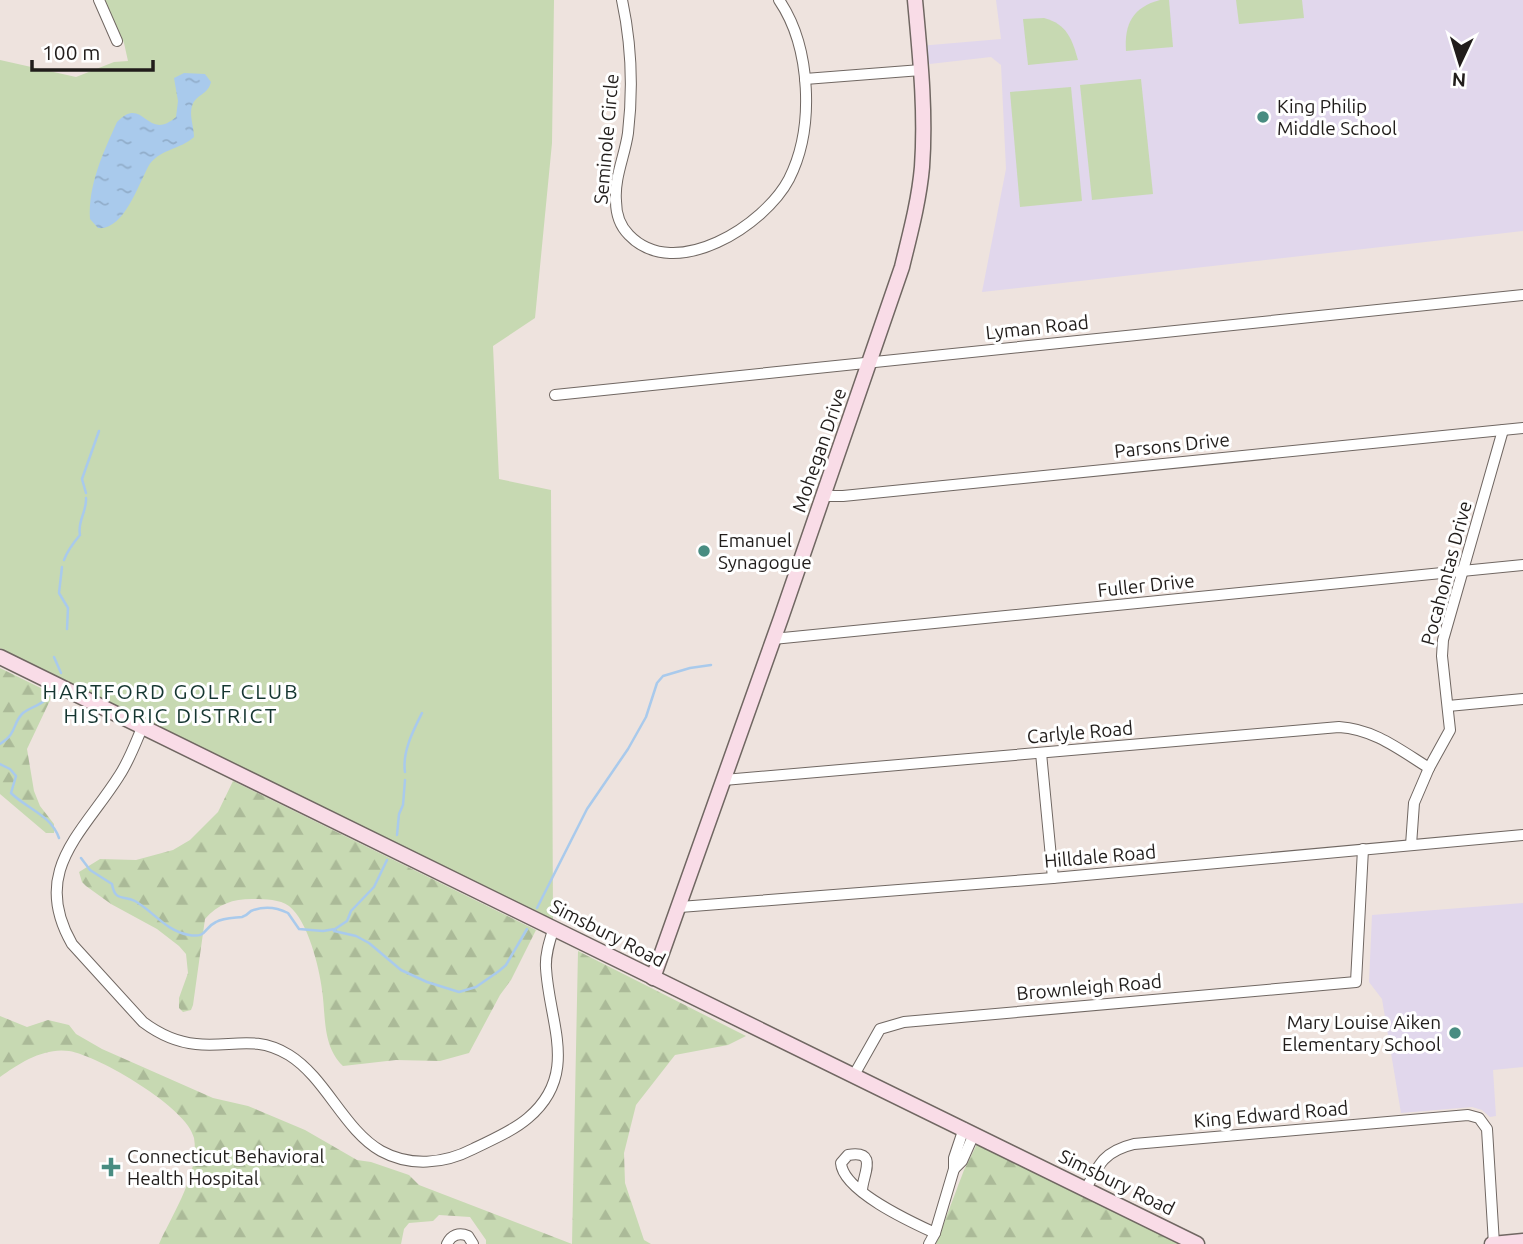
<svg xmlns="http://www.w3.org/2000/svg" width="1523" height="1244" font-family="Ubuntu,sans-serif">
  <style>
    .education { fill: #e1d7ec }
    .grass { fill: #c7d9b2 }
    .forest { fill: url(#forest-firs) }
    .water { fill: url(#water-ripples) }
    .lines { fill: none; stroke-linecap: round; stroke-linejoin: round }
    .stream { stroke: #a9caec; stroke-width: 2.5 }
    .street-casing { stroke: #706762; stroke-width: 12 }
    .secondary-casing { stroke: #706762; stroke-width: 17 }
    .street { stroke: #fff; stroke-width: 10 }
    .secondary { stroke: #f9dce7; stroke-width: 14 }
    .poi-dot { fill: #488c81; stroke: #fff; stroke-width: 2.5 }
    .labels { text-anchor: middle; stroke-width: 6; stroke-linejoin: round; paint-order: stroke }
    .poi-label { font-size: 19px; fill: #211d1b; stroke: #fff; text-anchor: start }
    .street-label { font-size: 19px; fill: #211d1b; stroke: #fff }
    .neighbourhood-label { font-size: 21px; letter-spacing: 2px; fill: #153631; stroke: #fff }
  </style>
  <defs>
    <pattern id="forest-firs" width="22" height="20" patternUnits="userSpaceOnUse" patternTransform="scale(1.75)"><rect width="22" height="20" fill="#c7d9b2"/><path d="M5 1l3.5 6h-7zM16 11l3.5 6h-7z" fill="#abba98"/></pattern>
    <pattern id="water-ripples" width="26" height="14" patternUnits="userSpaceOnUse" patternTransform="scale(1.75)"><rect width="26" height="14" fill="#a9caec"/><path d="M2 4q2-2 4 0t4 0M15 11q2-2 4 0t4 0" fill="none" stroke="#91adca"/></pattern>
  </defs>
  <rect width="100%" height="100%" fill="#eee3de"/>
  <g class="education">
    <path d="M996,0h527v231l-541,61 24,-123 -5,-104 -10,-8 -70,8 -2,-19 82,-7z"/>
    <path d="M1523,903v164l-30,3 3,46 -6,1 -8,-7 -10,-3 -71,6 -19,-114 -13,-17 3,-67z"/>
  </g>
  <g class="grass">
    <path d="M105,0h449l-2,143 -17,175 -42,28 6,133 52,11 2,430 -553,-272v-588l76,17 38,-15 14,-1 -4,-18z"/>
    <path d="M1160,0h9l4,47 -47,4c-2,-27 7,-44 34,-51z"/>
    <path d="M1236,0h66l2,18 -65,6z"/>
    <path d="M1044,18c23,6 28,21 34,42l-50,5 -5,-46z"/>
    <path d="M1141,79l12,115 -61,6 -12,-115z"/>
    <path d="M1071,87l11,114 -62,6 -10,-115z"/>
  </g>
  <g class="forest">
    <path d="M0,668l53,26 -26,55 7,42 6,15 14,18v9h-8l-46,-39z"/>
    <path d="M233,781l303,149 -25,50 -11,15 -31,58 -29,8 -44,-1 -53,6c-21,-20 -17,-50 -21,-76 -3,-23 -14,-69 -33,-84 -10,-7 -25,-7 -37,-7 -19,0 -34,5 -47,20l-12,86 -2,5 -8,2 -4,-4v-10l9,-25 -2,-19 -7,-8 -22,-17 -46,-25 -25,-18 -4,-4 -3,-10 21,-13 36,1 37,-10 17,-10 28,-28z"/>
    <path d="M578,951l168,85 -18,9 -53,10 -39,50 -12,48 1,30 19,57 7,4h-165v-4l-16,-23 -31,-2 -6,6 -24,2 -5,6 -3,15h-242c14,-31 41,-71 35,-106 -6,-30 -95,-82 -125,-87 -24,-4 -50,12 -69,26v-61l27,11 21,-7 21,5 7,9 26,15 111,49 35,8 57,24 52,30 14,2 38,13 10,10 153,59z"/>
    <path d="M978,1142l204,102h-246l28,-74z"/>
  </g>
  <path class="water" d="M184,73l21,1 6,8c-3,13 -15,12 -19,24 -3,9 2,21 2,31 -14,13 -36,12 -46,30 -10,19 -25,64 -50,61l-8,-9c-2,-34 13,-66 27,-97 27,-28 29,21 59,-5l2,-16 -4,-23z"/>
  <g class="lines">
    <g class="stream">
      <path d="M86,493l-4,-14 17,-48"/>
      <path d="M64,560c3,-8 10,-18 16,-25 -3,-14 7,-23 6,-37"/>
      <path d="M62,567l-3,26 9,15 -1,21"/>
      <path d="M54,657l7,16"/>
      <path d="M0,744c18,-11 12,-21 23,-31 9,-7 22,-8 27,-20"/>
      <path d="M0,764l10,5 6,7 -5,17c16,16 40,22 48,45"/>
      <path d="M405,772c-3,-20 8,-41 17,-59"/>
      <path d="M397,835l2,-21 4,-9 2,-25"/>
      <path d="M81,858l9,12 22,14c3,18 11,11 23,17 19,11 31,30 54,34 19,3 14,-7 27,-13 7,-4 18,-4 26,-5 3,-1 7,-4 9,-6 12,-5 25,-4 37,2l11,16 24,2 12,-2 12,-8 4,-10 23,-24 13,-27"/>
      <path d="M537,908l50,-99 41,-60 18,-32 11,-34 6,-7 27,-8 21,-3"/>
      <path d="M334,931l22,5 13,7 32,27 26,12 32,10 17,-5 23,-16 7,-6 21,-36"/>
    </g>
    <g class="street-casing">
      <g id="street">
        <path d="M99,0l18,41"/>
        <path d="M622,0c9,42 11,90 6,133 -3,22 -14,45 -12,68 0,12 4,25 13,34 46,48 136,-10 160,-56 26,-51 22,-132 -10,-179"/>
        <path d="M805,79l116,-9"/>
        <path d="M555,395l968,-100"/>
        <path d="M824,496h19l680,-68"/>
        <path d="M773,639l750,-74"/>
        <path d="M1448,706l75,-7"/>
        <path d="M142,728c-7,16 -13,33 -23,48 -36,57 -89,95 -47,168l71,78c16,12 32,20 53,22 34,4 59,-10 93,11 37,23 55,75 92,96 29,16 63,13 92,-2 18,-9 40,-18 55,-31 52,-44 21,-95 18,-150 -1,-14 4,-28 8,-41"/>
        <path d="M1041,753l12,125"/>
        <path d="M724,780l615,-53c35,2 61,23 90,41"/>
        <path d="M1411,845l3,-42 15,-35 21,-38 -8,-74 1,-16 60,-210"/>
        <path d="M680,907l373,-29 470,-43"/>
        <path d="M854,1075l26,-46 24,-7 452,-40 7,-133"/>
        <path d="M954,1169l8,-8 12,-27"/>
        <path d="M1086,1189c13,-26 19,-38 48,-45l334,-29 11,3 8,11 7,115"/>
        <path d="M862,1190c1,-16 17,-40 -14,-35l-7,8c2,28 70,59 94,70"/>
        <path d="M447,1244c4,-9 12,-12 21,-8l5,8"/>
        <path d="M929,1244l6,-11 19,-64v-11l10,-30"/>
      </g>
    </g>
    <g class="secondary-casing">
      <g id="secondary">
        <path d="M0,657l1197,587"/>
        <path d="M653,978l128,-360 121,-351c8,-33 17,-66 20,-100 4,-56 -2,-112 -7,-167"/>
        <path d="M1492,1244l31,-3"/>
      </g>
    </g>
    <use href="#street" class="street"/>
    <use href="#secondary" class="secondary"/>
  </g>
  <g class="poi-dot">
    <circle cx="1263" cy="117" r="7"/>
    <circle cx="704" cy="551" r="7"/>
    <circle cx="1455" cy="1033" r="7"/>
    <path d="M107.5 1156.5h7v7h7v7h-7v7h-7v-7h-7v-7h7z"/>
  </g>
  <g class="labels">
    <g class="poi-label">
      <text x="1277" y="113">King Philip<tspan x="1277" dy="22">Middle School</tspan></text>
      <text x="718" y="547">Emanuel<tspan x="718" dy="22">Synagogue</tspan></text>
      <text x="1441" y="1029" text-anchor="end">Mary Louise Aiken<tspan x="1441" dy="22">Elementary School</tspan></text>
      <text x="127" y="1163">Connecticut Behavioral<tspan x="127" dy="22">Health Hospital</tspan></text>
    </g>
    <g class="street-label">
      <text transform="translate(606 139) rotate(-85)" y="7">Seminole Circle</text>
      <text transform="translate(1037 327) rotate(-6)" y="7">Lyman Road</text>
      <text transform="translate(1172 445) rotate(-6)" y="7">Parsons Drive</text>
      <text transform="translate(819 450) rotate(-71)" y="7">Mohegan Drive</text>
      <text transform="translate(1446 573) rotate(-75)" y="7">Pocahontas Drive</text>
      <text transform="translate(1146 585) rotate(-6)" y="7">Fuller Drive</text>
      <text transform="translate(1080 732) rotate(-5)" y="7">Carlyle Road</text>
      <text transform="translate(1100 856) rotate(-5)" y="7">Hilldale Road</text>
      <text transform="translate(608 933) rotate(27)" y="7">Simsbury Road</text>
      <text transform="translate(1089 987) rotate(-5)" y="7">Brownleigh Road</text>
      <text transform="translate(1271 1114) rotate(-5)" y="7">King Edward Road</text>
      <text transform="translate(1117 1182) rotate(26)" y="7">Simsbury Road</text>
    </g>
    <g class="neighbourhood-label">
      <text x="171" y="699">HARTFORD GOLF CLUB<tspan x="171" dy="24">HISTORIC DISTRICT</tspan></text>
    </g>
  </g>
  <g transform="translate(1460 63) rotate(184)" stroke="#ffffff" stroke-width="5" paint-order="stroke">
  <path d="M0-5L12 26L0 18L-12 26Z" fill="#211d1b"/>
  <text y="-10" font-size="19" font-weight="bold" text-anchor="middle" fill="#211d1b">N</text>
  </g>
  <path d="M32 60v10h121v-10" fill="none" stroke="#211d1b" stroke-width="3.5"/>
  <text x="42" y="60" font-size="21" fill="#211d1b" stroke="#ffffff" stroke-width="5" paint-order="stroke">100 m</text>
</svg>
